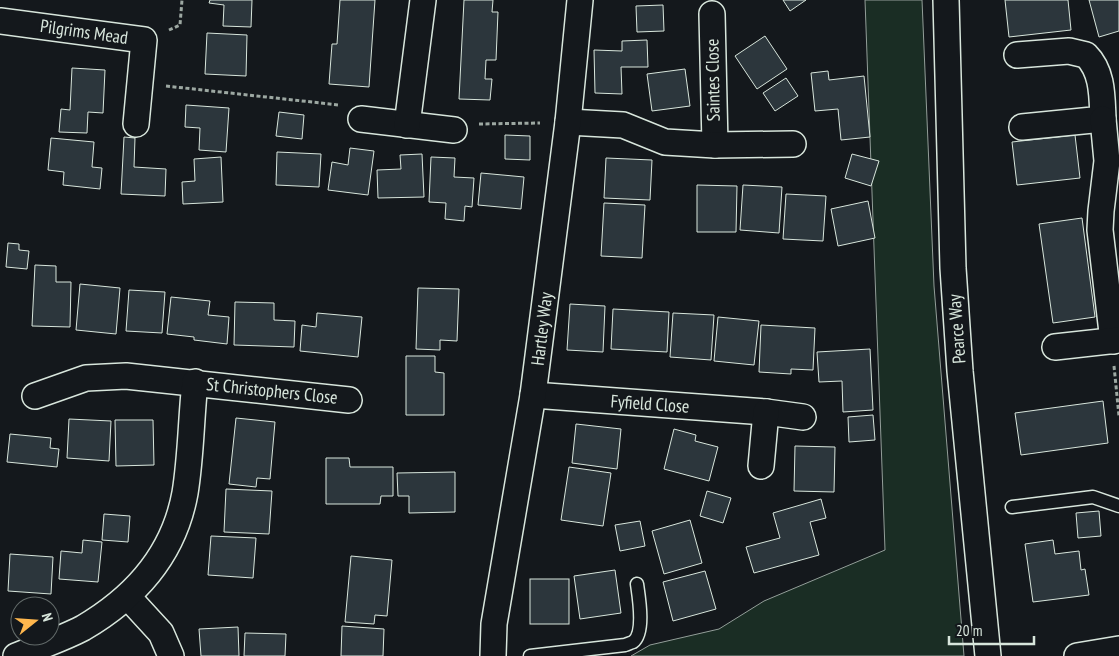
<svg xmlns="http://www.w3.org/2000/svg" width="1119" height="656" font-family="'PT Sans Narrow',sans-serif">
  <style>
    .green { fill: #1a2d24; stroke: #939e99 }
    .building { fill: #2c363c; stroke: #d8e6dc }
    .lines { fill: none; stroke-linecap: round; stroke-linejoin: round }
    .service-casing { stroke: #d8e6dc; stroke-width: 15 }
    .minor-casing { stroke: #d8e6dc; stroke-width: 28 }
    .path { stroke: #9da8a2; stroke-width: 3; stroke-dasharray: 4 2.5; stroke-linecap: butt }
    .service { stroke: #14181c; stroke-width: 12 }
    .minor { stroke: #14181c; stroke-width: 25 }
    .labels { text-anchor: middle; stroke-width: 4; stroke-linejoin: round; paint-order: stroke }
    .street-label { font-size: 18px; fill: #d8e6dc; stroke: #14181c }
  </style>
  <rect width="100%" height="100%" fill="#14181c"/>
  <path class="green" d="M865,0h57l12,286 30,370h-333l19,-11 69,-16 45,-28 121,-51z"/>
  <g class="building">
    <path d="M210,0h42l-1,27 -28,-1 1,-21 -15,-2z"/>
    <path d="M340,0h35l-6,87 -40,-3 3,-40h5z"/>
    <path d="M464,0h29l-1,12h6l-2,48h-10l-1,19h7l-2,21 -31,-1z"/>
    <path d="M783,0h23l-16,11z"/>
    <path d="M1005,0h63l3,30 -62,7z"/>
    <path d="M1089,0h30v31l-20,6z"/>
    <path d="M663,5l1,26 -27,1 -1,-26z"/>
    <path d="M207,33l40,2 -1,41 -41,-2z"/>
    <path d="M765,36l22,33 -30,20 -22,-33z"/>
    <path d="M647,40l1,27h-27l1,27 -27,-1 -1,-43 28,1v-10z"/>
    <path d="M72,68l33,2 -2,43 -15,-1 -1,21 -28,-1 2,-23 9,1z"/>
    <path d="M685,69l5,37 -38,5 -5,-37z"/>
    <path d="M828,71l1,9 35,-4 6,61 -29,3 -3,-31 -23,2 -4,-38z"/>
    <path d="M786,78l12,18 -23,15 -12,-18z"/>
    <path d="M186,105l43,3 -3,44 -27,-2 1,-22 -15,-1z"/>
    <path d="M279,112l25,3 -2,24 -26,-3z"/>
    <path d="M505,135l25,1v24l-25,-1z"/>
    <path d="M1075,135l5,43 -63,7 -5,-43z"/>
    <path d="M124,137l11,1 -1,29 32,2 -1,27 -44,-2z"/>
    <path d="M51,138l43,4 -2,25 10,1 -2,21 -37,-4 1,-13 -16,-2z"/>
    <path d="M350,148l24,3 -6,44 -40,-5 4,-28 16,3z"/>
    <path d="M277,152l44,2 -2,33 -43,-2z"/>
    <path d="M422,154l2,43 -46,1 -1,-28 24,-1 -1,-14z"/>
    <path d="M852,154l27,7 -8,25 -26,-8z"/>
    <path d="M221,157l2,45 -40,2 -1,-22 13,-1 -1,-22z"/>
    <path d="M431,157l24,1 -1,19 20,1 -2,29 -7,-1 -1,15 -19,-2 1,-16 -17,-1z"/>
    <path d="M606,158l46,2 -2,40 -46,-2z"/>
    <path d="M481,173l43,4 -3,32 -43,-4z"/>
    <path d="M697,185l40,1 -1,46h-39z"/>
    <path d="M743,185l39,2 -3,46 -39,-3z"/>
    <path d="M786,194l40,2 -3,45 -40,-2z"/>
    <path d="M868,201l7,37 -37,8 -7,-37z"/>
    <path d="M604,203l41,2 -3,53 -41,-2z"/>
    <path d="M1082,218l13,99 -42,6 -14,-99z"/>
    <path d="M8,243l11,1v6l10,1 -2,18 -21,-2z"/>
    <path d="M35,265l21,1v16h15l-1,45 -38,-1z"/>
    <path d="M80,284l40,4 -4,46 -40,-4z"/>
    <path d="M418,288l41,1 -2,52 -17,-1v10l-24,-1z"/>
    <path d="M129,290l36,2 -3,41 -36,-2z"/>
    <path d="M171,297l39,4 -2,14 21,2 -2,27 -33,-4v-3l-27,-3z"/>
    <path d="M235,302l39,1v17l21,1 -1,26 -60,-2z"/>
    <path d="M570,304l35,2 -2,46 -36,-2z"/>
    <path d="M613,309l56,3 -2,40 -56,-3z"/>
    <path d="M317,313l45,4 -4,40 -58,-6 2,-26 14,2z"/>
    <path d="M673,313l41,2 -3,45 -41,-3z"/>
    <path d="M718,317l41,4 -5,44 -40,-4z"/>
    <path d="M761,325l54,3 -2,42 -22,-1v5l-32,-2z"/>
    <path d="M870,349l3,61 -30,2 -1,-31 -23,1 -2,-30z"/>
    <path d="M406,356h29v16l9,1v42h-38z"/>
    <path d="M1103,401l5,42 -87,12 -6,-42z"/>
    <path d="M873,415l2,25 -26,2 -1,-25z"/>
    <path d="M236,418l39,4 -5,57 -13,-1 -1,9 -27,-3z"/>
    <path d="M69,419l42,2 -2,40 -42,-3z"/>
    <path d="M115,420h38l1,45 -38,1z"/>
    <path d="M576,424l45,5 -4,40 -45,-6z"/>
    <path d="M674,429l22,6 -1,6 23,6 -9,34 -45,-12z"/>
    <path d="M10,434l41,4 -1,10 9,1 -2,18 -50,-5z"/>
    <path d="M795,446l40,1 -1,45 -40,-1z"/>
    <path d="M326,458h23l1,9h43v29h-12l-1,8h-54z"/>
    <path d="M569,467l42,6 -8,53 -42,-6z"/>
    <path d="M455,472v40l-46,1v-17h-11l-1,-23z"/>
    <path d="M226,489l46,2 -3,43 -45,-2z"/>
    <path d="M707,491l24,7 -8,25 -23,-7z"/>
    <path d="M821,499l5,19 -16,4 9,33 -65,18 -8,-26 34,-9 -7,-25z"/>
    <path d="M1099,511l2,25 -23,2 -2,-25z"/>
    <path d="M104,514l26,2 -2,26 -26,-2z"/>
    <path d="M690,520l12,43 -38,11 -12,-43z"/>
    <path d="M640,521l5,25 -25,5 -5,-26z"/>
    <path d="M211,536l45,2 -3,40 -45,-3z"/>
    <path d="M83,540l19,2 -4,40 -39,-3 2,-28 21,2z"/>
    <path d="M1053,540l2,14 24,-3 2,19 4,-1 4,26 -56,7 -8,-58z"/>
    <path d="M10,554l43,3 -2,37 -43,-3z"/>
    <path d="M351,556l41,4 -5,56 -12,-1 -1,9 -29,-2z"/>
    <path d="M615,570l6,43 -41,6 -6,-43z"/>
    <path d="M705,571l11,38 -43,12 -10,-39z"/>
    <rect x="530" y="579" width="39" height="45"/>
    <path d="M342,626l42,3 -1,27h-42z"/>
    <path d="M238,627l1,29h-38l-2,-27z"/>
    <path d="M245,633l41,1 -1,22h-41z"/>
  </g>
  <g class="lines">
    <g class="service-casing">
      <g id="service">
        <path d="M1012,507l81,-10 26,9"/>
        <path d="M530,656l95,-11c3,-1 5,-2 8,-3 12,-9 6,-44 4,-58"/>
      </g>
    </g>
    <g class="minor-casing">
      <g id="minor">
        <path d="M946,0l7,268 7,103 28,285"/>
        <path d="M712,14l3,131"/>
        <path d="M0,21l144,19 -8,84"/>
        <path d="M1017,55l52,-4 17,4c17,17 16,41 17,64l-81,8"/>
        <path d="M361,119l93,11"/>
        <path d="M1103,119l4,42 -6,50 -1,19 13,111"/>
        <path d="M568,122l55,3 42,17 50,3 78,-1"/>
        <path d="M407,125l16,-125"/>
        <path d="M1055,347l64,-7"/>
        <path d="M533,395l233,17 37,5"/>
        <path d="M35,396l51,-18 40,-2 223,24"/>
        <path d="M761,466l5,-54"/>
        <path d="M128,597l33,36 10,23"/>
        <path d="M16,656c22,-9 46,-17 67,-28 53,-31 91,-74 102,-135 6,-36 6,-74 10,-111"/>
        <path d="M493,656l1,-32 39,-229 35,-273 12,-122"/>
        <path d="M1077,656l42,-7"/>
      </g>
    </g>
    <g class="path">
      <path d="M169,30l11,-5 2,-25"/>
      <path d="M166,86l173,19"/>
      <path d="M479,124l61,-1"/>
      <path d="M1114,366l5,50"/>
    </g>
    <use href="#service" class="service"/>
    <use href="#minor" class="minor"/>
  </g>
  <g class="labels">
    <g class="street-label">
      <text transform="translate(84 32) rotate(8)" y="6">Pilgrims Mead</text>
      <text transform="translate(713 80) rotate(-91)" y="6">Saintes Close</text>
      <text transform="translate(542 329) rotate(-83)" y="6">Hartley Way</text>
      <text transform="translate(957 329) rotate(-94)" y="6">Pearce Way</text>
      <text transform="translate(272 391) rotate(6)" y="6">St Christophers Close</text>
      <text transform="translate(650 404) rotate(4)" y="6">Fyfield Close</text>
    </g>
  </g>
  <g transform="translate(35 621) rotate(73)"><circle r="24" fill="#14181c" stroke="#626a69"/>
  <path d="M0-4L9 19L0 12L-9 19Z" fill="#ffb74d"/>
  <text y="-8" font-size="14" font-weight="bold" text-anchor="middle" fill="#d8e6dc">N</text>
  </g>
  <path d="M949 636v8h85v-8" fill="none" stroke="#d8e6dc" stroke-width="2.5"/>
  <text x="956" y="636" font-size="15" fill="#d8e6dc" stroke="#14181c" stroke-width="4" paint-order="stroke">20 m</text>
</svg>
